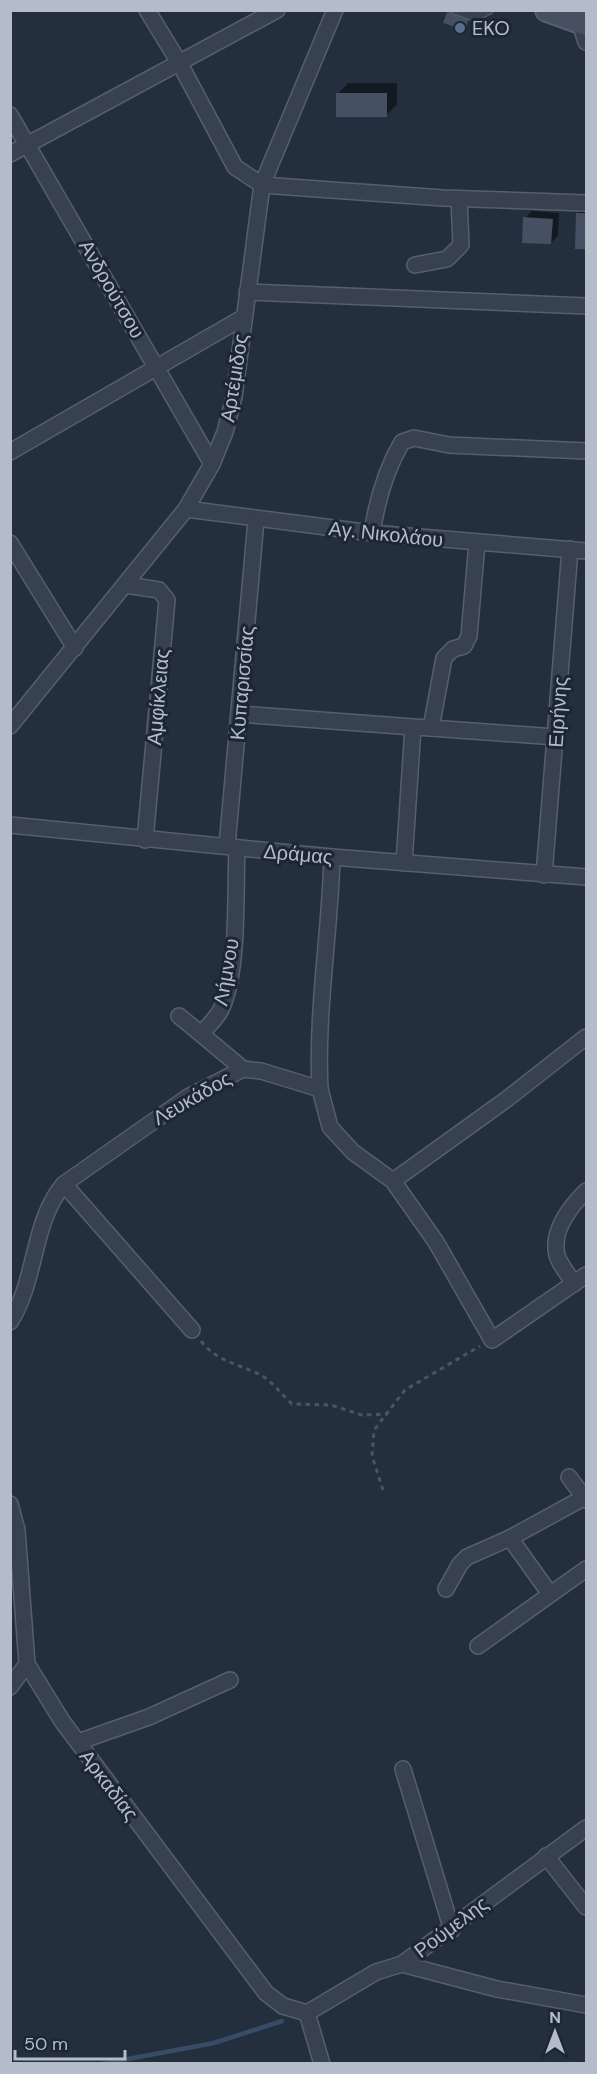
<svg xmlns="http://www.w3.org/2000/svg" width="597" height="2074" font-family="'DM Sans',sans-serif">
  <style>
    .shadow { fill: #0007 }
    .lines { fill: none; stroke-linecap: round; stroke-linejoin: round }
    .stream { stroke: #394c67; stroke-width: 4.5 }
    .building { fill: #455162 }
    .lane-casing { stroke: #565f6c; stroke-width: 10 }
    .street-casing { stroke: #565f6c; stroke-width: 18 }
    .secondary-casing { stroke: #565f6c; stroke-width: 26 }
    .path { stroke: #44595c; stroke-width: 3; stroke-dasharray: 4.5 4.5; stroke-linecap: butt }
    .lane { stroke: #38414e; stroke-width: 8 }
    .street { stroke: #38414e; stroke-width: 15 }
    .secondary { stroke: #465061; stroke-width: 22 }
    .service-dot { fill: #5c6f8a; stroke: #1d2633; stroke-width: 2 }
    .labels { text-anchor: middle; stroke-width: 6; stroke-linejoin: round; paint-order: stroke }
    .poi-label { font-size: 20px; fill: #b4bcc9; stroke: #1d2633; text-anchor: start }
    .street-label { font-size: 20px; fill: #b4bcc9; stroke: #1d2633 }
  </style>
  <rect width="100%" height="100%" fill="#242f3e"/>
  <g class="shadow">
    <path d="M348,83h49v22l-11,10 -48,-21z"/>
    <path d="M585,207l1,41h-9l1,-35z"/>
    <path d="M532,211l27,2 -1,23 -7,7 -26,-25z"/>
  </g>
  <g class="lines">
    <path class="stream" d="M101,2064l113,-21 68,-22"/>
  </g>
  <g class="building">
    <path d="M448,10l23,2 -6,18 -22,-7z"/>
    <rect x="336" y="93" width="51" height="24"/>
    <path d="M576,213h10v36h-11z"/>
    <path d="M523,217l30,2 -2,25 -29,-1z"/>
  </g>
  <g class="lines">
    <g class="lane-casing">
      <path id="lane" d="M456,10l19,7 14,-7"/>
    </g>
    <g class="street-casing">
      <g id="street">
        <path d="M147,10l33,54 55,103 27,18 181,13 143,5"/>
        <path d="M578,16l8,26"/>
        <path d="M10,115l202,349"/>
        <path d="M10,154l267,-144"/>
        <path d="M415,265l32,-6 14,-14 -2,-46"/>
        <path d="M247,292l339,14"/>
        <path d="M10,452l234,-135"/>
        <path d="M186,509l186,24 214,18"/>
        <path d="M372,533c5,-33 13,-62 30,-91l12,-4 35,7 137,6"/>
        <path d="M10,543l65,105"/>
        <path d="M126,585l33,5 8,10 -22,240"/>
        <path d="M239,714l174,13 -9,136"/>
        <path d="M10,726l176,-217 26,-45 13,-32 9,-35 28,-212 73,-175"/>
        <path d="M413,727l18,1 13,-70 9,-9 11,-3 5,-10 8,-93"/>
        <path d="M431,728l125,9"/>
        <path d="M10,825l322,32 254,20"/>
        <path d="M227,846l29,-326"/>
        <path d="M237,848c-2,44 2,116 -14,157 -4,11 -14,20 -22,29l42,35"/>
        <path d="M544,875l26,-326"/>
        <path d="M179,1016l22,18"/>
        <path d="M320,1089c-4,-77 10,-155 12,-232"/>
        <path d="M393,1181l114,-82 79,-62"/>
        <path d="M64,1184l128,146"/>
        <path d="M574,1284c-5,-9 -15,-20 -17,-29 -6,-24 14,-49 29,-64"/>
        <path d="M10,1322c27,-42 22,-101 54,-138l124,-87 55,-28 18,2 59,18 10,38 23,25 40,29 43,61 56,98 94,-65"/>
        <path d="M569,1477l17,23"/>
        <path d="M10,1504l7,26 10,134 35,57 204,272 17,13 24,7"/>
        <path d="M510,1538l40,56"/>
        <path d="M446,1589l14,-25 7,-7 43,-19 75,-41"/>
        <path d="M478,1646l108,-77"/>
        <path d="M10,1687l17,-23"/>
        <path d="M78,1742l71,-25 81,-37"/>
        <path d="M403,1769l49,161"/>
        <path d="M546,1856l40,51"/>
        <path d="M402,1964l95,25 89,16"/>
        <path d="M307,2013l69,-41 26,-8 184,-136"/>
        <path d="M307,2013l15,51"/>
      </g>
    </g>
    <g class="secondary-casing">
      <path id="secondary" d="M547,10l39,14"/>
    </g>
    <g class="path">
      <path d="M201,1341c16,21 38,23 60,34 11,6 21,20 31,29l39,1 31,10 26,-1"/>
      <path d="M383,1490l-11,-34 2,-26 31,-40 75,-44"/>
    </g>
    <use href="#lane" class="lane"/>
    <use href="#street" class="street"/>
    <use href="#secondary" class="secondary"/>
  </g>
  <circle class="service-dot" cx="460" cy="28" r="6"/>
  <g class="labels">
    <g class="poi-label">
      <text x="472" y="35">EKO</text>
    </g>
    <g class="street-label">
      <text transform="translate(112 289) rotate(60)" y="7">Ανδρούτσου</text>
      <text transform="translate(234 378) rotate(-81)" y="7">Αρτέμιδος</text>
      <text transform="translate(386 534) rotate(6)" y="7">Αγ. Νικολάου</text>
      <text transform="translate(242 683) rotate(-85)" y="7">Κυπαρισσίας</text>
      <text transform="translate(158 697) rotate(-85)" y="7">Αμφίκλειας</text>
      <text transform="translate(558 712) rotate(-86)" y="7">Ειρήνης</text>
      <text transform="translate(298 854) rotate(5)" y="7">Δράμας</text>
      <text transform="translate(226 972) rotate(-80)" y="7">Λήμνου</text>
      <text transform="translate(192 1098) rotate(-30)" y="7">Λευκάδος</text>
      <text transform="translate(109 1785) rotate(53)" y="7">Αρκαδίας</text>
      <text transform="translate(451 1927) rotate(-37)" y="7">Ρούμελης</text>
    </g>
  </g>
  <rect width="597" height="2074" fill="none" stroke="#b4bcc9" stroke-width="24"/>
  <g transform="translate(555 2032)" stroke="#1d2633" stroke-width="4.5" paint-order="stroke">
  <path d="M0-4.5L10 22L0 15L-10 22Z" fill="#b4bcc9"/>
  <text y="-9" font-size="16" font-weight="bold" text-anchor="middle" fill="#b4bcc9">N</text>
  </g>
  <path d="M15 2050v9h110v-9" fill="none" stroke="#b4bcc9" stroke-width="3"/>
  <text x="24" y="2050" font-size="18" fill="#b4bcc9" stroke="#1d2633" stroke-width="4.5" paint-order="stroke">50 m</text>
</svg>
